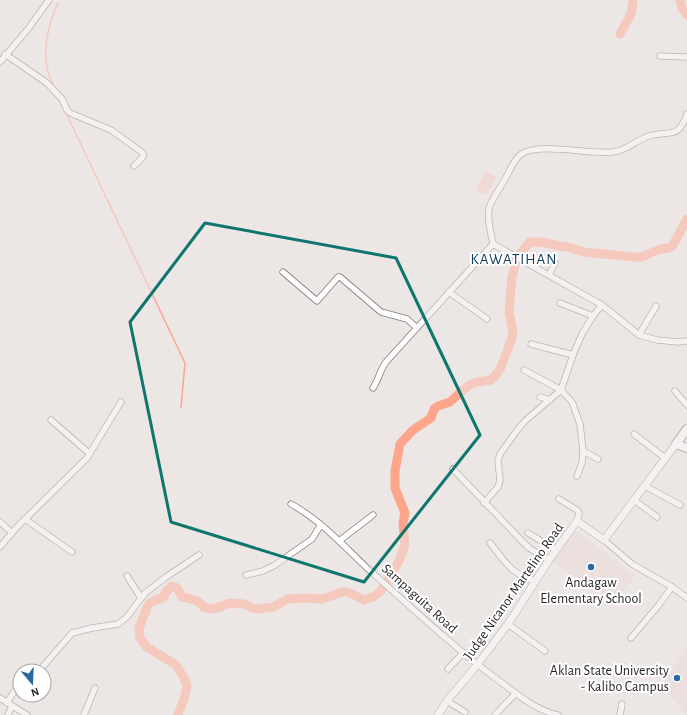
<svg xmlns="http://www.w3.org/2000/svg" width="687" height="715" font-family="'Alegreya Sans',sans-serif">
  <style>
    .built { fill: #e8d9d5 }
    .green { fill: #f7cdc0 }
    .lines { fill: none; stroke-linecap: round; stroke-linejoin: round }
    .stream { stroke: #fea68c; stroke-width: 1.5 }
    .river { stroke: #fea68c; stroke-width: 9 }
    .minor-casing { stroke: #7e7977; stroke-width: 7 }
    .tertiary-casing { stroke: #7e7977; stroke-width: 8 }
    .secondary-casing { stroke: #7e7977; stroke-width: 10 }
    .minor { stroke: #fff; stroke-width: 5.5 }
    .tertiary { stroke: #fff; stroke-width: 7 }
    .secondary { stroke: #fff; stroke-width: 8 }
    .marked { fill: none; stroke: #0f766e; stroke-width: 3; stroke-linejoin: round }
    .poi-dot { fill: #296aa0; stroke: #fff; stroke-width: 1.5 }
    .labels { text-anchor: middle; stroke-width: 4; stroke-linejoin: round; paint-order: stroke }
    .poi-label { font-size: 14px; fill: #211f1f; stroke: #fff }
    .street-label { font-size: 14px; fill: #211f1f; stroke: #fff }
    .neighbourhood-label { font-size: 15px; letter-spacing: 1px; fill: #0e3d61; stroke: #fff }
  </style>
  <rect width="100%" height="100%" fill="#ece6e5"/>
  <g class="built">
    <path d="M564,530h12l59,46 -24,28 -64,-47z"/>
    <path d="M687,645v70l-25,-28z"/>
  </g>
  <path class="green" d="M486,171l11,6 -11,18 -10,-5z"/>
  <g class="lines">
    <g class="stream">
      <path d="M54,88c-2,-7 -6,-14 -7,-21 -4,-21 2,-44 11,-64"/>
      <path d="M66,113l119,250 -4,45"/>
    </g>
    <g class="river">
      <path d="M680,0l2,8 5,7"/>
      <path d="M620,34l11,-20 2,-14"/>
      <path d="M518,256l12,-14h12l17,4 9,1 16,5 50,5h8l18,-8 9,-1 4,-3 14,-26"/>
      <path d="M178,715l7,-19 2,-10 -3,-8 -8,-13 -29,-18 -7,-9 -1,-10 10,-25 15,-6 2,-5 6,-6 5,2 5,9 10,2 7,3 5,5 6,2 7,-1 12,-5 15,1 8,4 5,1 16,-2 15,-8 19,-1 15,1 21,-7h5l16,8 9,-3 8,-6 18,-30 6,-17 -2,-21 2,-10 -10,-25v-17l5,-27 13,-14 18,-12 3,-9 4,-3 12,-4 13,-12 8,-6 6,-2 14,-2 5,-5 5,-8 10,-26 2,-10 -4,-19 3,-35 4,-16"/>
    </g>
    <g class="minor-casing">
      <g id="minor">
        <path d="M5,54l42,29 15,16 5,11 3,3 41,17 32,23v4l-9,9"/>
        <path d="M660,56l27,1"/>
        <path d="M0,62l28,-33 21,-29"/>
        <path d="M493,244c-2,-11 -7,-28 -3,-39 4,-8 9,-16 14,-24 5,-8 8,-19 16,-26 17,-14 70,0 93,-3 13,-1 23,-12 36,-16 21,-6 29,4 38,-22"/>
        <path d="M283,272l34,29 21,-24h2l41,35 26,7 10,9"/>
        <path d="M549,275l6,-12"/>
        <path d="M449,292l38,27"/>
        <path d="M560,303l33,13"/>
        <path d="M639,335l17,-29"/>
        <path d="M531,344l42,11"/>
        <path d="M524,370l37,20 11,12 8,22 3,27 -1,12 -5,13"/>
        <path d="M373,388c6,-9 7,-18 13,-26l107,-118 109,61 37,30 18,5 21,2 9,-1"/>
        <path d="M675,391l12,14"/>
        <path d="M540,397l10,3"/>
        <path d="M51,420l39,34"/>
        <path d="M634,434l31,24"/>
        <path d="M583,451l15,8"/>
        <path d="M453,469l68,71 8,8 20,12"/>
        <path d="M645,486l35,19"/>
        <path d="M559,499l18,11 2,3 -2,8"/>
        <path d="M634,500l23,17"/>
        <path d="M484,503l14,-16 2,-7 -2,-19 2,-7 18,-25 7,-8 36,-31 12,-35 9,-21 11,-18 9,-11"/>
        <path d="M291,504c29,16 52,41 76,64 43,38 85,78 131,112 19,14 37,30 60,35"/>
        <path d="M25,519l47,33"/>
        <path d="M0,522l12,11"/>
        <path d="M528,533l28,17"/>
        <path d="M604,540l28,24 40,23 15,11"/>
        <path d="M339,541l34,-26"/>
        <path d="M490,543c14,17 22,33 46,38"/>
        <path d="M0,547l18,-21 69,-68 34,-56"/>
        <path d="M246,575l17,-4 12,-6 37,-26 8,-13 -1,-3"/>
        <path d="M127,576l14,22"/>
        <path d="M508,624l37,27"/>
        <path d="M631,638l27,-32 14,-19"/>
        <path d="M448,669l15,-16"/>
        <path d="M39,671l33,-38 20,-5 26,-4 9,-7 18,-24 21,-16 33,-22"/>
        <path d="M0,698l27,17"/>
        <path d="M447,701l18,11"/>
        <path d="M7,703l8,-13 5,-2"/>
        <path d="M8,715l4,-9"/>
        <path d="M84,715l11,-27"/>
        <path d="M495,715l21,-22"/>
        <path d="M620,715l2,-11"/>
      </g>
    </g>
    <g class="tertiary-casing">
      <path id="tertiary" d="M438,715l9,-14 30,-36 31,-41 41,-64 28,-39 27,19 72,-96"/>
    </g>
    <g class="secondary-casing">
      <path id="secondary" d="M687,429l-11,15 11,4"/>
    </g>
    <use href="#minor" class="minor"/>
    <use href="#tertiary" class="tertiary"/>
    <use href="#secondary" class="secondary"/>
  </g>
  <path d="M0 0H687V715H0ZM205,223l191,35 84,177 -116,147 -193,-60 -41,-200z" fill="#ece6e5" fill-opacity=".55" fill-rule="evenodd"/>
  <path class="marked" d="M205,223l191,35 84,177 -116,147 -193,-60 -41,-200z"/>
  <g class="poi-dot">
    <circle cx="591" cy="567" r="4"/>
    <circle cx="677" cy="678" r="4"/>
  </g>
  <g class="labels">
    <g class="poi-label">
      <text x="591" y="587">Andagaw<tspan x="591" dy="16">Elementary School</tspan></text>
      <text x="669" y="675" text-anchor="end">Aklan State University<tspan x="669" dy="16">- Kalibo Campus</tspan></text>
    </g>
    <g class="street-label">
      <text transform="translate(513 591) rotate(-55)" y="5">Judge Nicanor Martelino Road</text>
      <text transform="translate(420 598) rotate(42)" y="5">Sampaguita Road</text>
    </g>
    <g class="neighbourhood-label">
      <text x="514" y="264">KAWATIHAN</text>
    </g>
  </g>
  <g transform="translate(32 683) rotate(161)"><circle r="19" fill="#ffffff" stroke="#a6a5a5"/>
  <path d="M0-3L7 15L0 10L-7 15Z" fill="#296aa0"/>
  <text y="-6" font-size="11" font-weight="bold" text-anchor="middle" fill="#211f1f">N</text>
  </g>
</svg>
